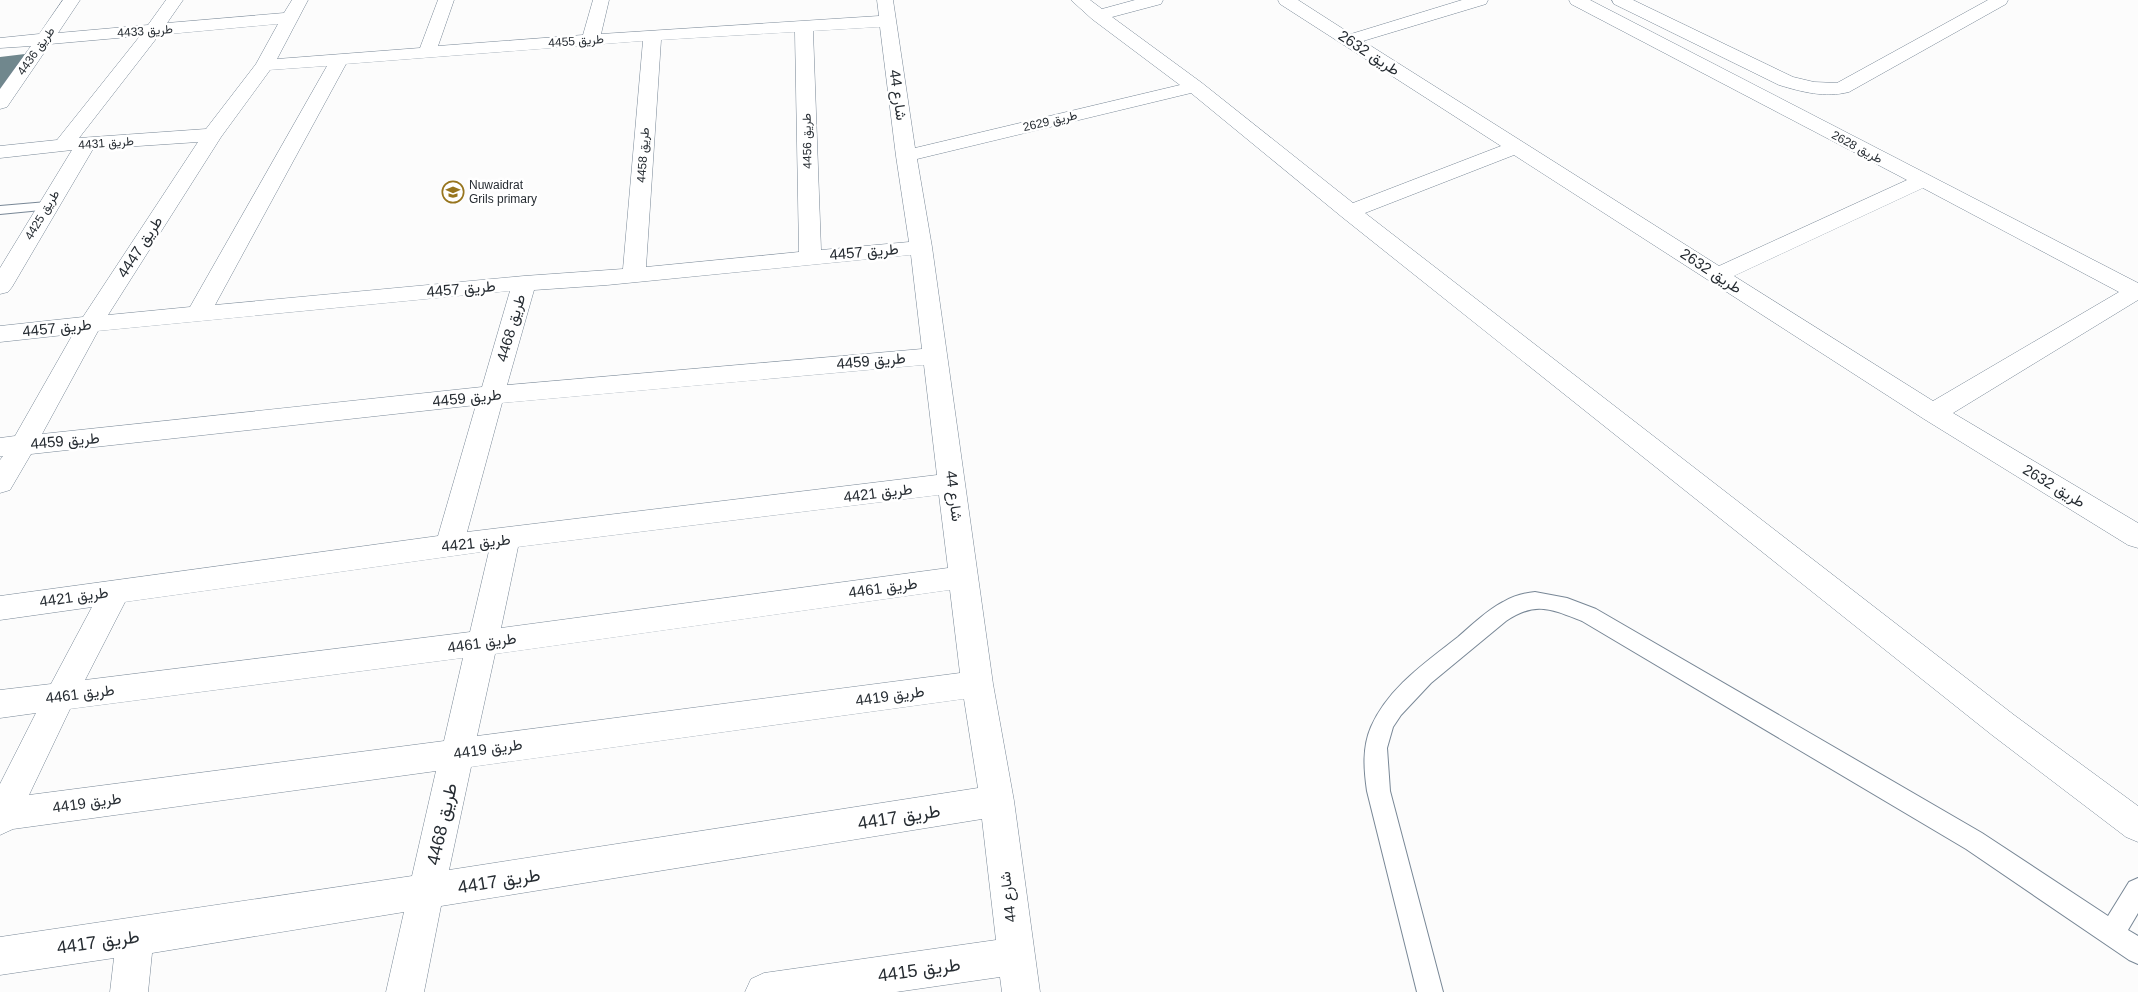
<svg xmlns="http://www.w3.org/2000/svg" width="2138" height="992" font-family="Arial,Vazirmatn,sans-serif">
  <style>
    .building { fill: #70878d }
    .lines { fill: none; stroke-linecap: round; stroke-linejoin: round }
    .lane-casing { stroke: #788796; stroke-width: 2 }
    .street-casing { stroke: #788796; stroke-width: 1 }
    .lane { fill: #fff; fill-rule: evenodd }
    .street { fill: #fff; fill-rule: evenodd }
    .labels { text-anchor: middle; stroke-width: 5; stroke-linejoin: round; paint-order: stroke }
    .far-street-label { font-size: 12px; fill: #262c32; stroke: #fff }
    .far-poi-label { font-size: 12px; fill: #262c32; stroke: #fff; text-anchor: start }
    .street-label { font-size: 15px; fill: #262c32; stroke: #fff }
    .near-street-label { font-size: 18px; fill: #262c32; stroke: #fff }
  </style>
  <rect width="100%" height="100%" fill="#fcfcfc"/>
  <path class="building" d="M25,54l-15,25 -10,16v-38z"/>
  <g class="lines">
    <g class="lane-casing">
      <g id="lane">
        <path d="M47,202l5,1 2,3 -2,3 -52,5v-8z"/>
        <path d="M1535,592l32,6 29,11 386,224 126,83 21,-34 9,-4v35l-10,17 10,6v28l-9,-4 -163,-111 -384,-228c-31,-12 -47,-20 -76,0l-75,62 -30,32 -8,12 -6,21 3,43 53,201h-26l-50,-201c-3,-21 -5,-43 4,-64 17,-39 54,-64 87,-90 14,-12 28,-26 45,-35 10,-6 21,-9 32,-10z"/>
      </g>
    </g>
    <g class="street-casing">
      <g id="street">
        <path d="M63,0h17l-22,33 90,-8 18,-25h17l-16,23 117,-10 8,-13h16l-31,59 143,-11 18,-48h16l-16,46 145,-11 10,-35h16l-8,34 278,-18 -2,-16h16l22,148 265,-63 -88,-66 -21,-19h19l12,9 33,-9h28l-2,4 -49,13 90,66 151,120 148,-57 -221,-142 -2,-4h20l53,34 111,-34h26l-2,4 -123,37 356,225 188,-86 -336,-176 -2,-4h21l548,283v17l-185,113 185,110v25l-10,-3 -204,-126 -410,-264 -149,58 649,502 124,91v36l-12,-5 -134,-102 -650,-518 -151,-124 -274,66 15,88 61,437 21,117 26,191h-38l-2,-15 -104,15h-151l6,-13 13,-6 232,-33 -14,-121 -541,87 -17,86h-38l18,-80 -252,41 -4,39h-38l4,-34 -114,17v-38l412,-61 24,-105 -423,58 -13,6v-51l36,-71 -36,5v-28l51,-6 41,-77 -92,13v-24l438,-60 38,-131 -445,49 -21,36 -10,3v-33l3,-4h-3v-18l15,-2 58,-102 -73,8v-16l83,-9 115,-175 -105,7 -81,138 -4,5 -8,2v-26l72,-118 -72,8v-12l57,-6 83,-104 -90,8 -43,63 -7,2v-20l31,-43 -31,2v-10l39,-4zM278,24l-22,40 -50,65 -127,9 80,-103zM880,27l16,129 13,86 -88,8 -8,-219zM795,32l4,220 -153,15 15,-227zM643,41l-20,228 -99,7 -309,29 131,-241zM327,66l-137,241 -82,8 113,-178 49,-67zM1923,188l196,104 -186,109 -199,-125zM911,255l11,94 -415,36 27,-95 73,-5zM510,291l-28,96 -440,47 56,-103zM924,365l13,110 -470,57 35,-129zM939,495l9,73 -447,60 17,-81zM489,551l-19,81 -385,48 40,-78zM950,590l10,83 -483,63 18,-82zM463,658l-19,83 -415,54 41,-86zM964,699l14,89 -529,82 22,-103z"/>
        <path d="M1612,0h21l160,77 21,5 23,1 151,-83h20l-2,4 -157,88c-24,6 -47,0 -70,-7l-165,-81z"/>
      </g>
    </g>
    <use href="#lane" class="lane"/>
    <use href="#street" class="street"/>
  </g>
  <defs>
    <g id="school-ring" transform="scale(1.125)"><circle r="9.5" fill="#fff" stroke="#97751e" stroke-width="1.5"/><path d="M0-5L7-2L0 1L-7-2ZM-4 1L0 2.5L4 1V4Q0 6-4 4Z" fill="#97751e"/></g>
  </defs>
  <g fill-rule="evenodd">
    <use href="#school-ring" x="453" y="192"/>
  </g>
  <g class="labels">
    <g class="far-street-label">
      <text transform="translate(145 31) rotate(-4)" y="4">طريق 4433</text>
      <text transform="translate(576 41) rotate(-4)" y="4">طريق 4455</text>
      <text transform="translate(36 51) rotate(-55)" y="4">طريق 4436</text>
      <text transform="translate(1050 121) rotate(-13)" y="4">طريق 2629</text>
      <text transform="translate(807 141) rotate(-91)" y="4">طريق 4456</text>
      <text transform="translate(106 143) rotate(-4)" y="4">طريق 4431</text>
      <text transform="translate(1857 147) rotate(28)" y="4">طريق 2628</text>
      <text transform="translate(643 155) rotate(-86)" y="4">طريق 4458</text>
      <text transform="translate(42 215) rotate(-59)" y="4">طريق 4425</text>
    </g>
    <g class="far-poi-label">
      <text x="469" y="189">Nuwaidrat<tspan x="469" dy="14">Grils primary</tspan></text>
    </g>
    <g class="street-label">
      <text transform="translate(1369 53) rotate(33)" y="5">طريق 2632</text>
      <text transform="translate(898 95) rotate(82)" y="5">شارع 44</text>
      <text transform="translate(140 247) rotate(-57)" y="5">طريق 4447</text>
      <text transform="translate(864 252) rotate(-5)" y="5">طريق 4457</text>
      <text transform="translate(1711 271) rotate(33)" y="5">طريق 2632</text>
      <text transform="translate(461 289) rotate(-5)" y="5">طريق 4457</text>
      <text transform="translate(57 328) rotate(-6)" y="5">طريق 4457</text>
      <text transform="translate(511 328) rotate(-74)" y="5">طريق 4468</text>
      <text transform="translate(871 361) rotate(-5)" y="5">طريق 4459</text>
      <text transform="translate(467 398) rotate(-6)" y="5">طريق 4459</text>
      <text transform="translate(65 441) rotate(-5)" y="5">طريق 4459</text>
      <text transform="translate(2054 486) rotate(31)" y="5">طريق 2632</text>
      <text transform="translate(878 493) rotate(-7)" y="5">طريق 4421</text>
      <text transform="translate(954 496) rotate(83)" y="5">شارع 44</text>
      <text transform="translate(476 543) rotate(-6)" y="5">طريق 4421</text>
      <text transform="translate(883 588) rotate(-8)" y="5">طريق 4461</text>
      <text transform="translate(74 597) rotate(-8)" y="5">طريق 4421</text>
      <text transform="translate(482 643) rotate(-8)" y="5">طريق 4461</text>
      <text transform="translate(80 694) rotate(-7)" y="5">طريق 4461</text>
      <text transform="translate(890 696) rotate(-8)" y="5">طريق 4419</text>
      <text transform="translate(488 749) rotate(-8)" y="5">طريق 4419</text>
      <text transform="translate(87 803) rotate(-8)" y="5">طريق 4419</text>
      <text transform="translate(1008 897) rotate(-97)" y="5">شارع 44</text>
    </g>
    <g class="near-street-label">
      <text transform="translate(899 817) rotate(-9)" y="6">طريق 4417</text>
      <text transform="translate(442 824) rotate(-77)" y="6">طريق 4468</text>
      <text transform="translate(499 881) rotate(-9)" y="6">طريق 4417</text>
      <text transform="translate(98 942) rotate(-8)" y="6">طريق 4417</text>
      <text transform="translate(919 970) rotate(-8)" y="6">طريق 4415</text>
    </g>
  </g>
</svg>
